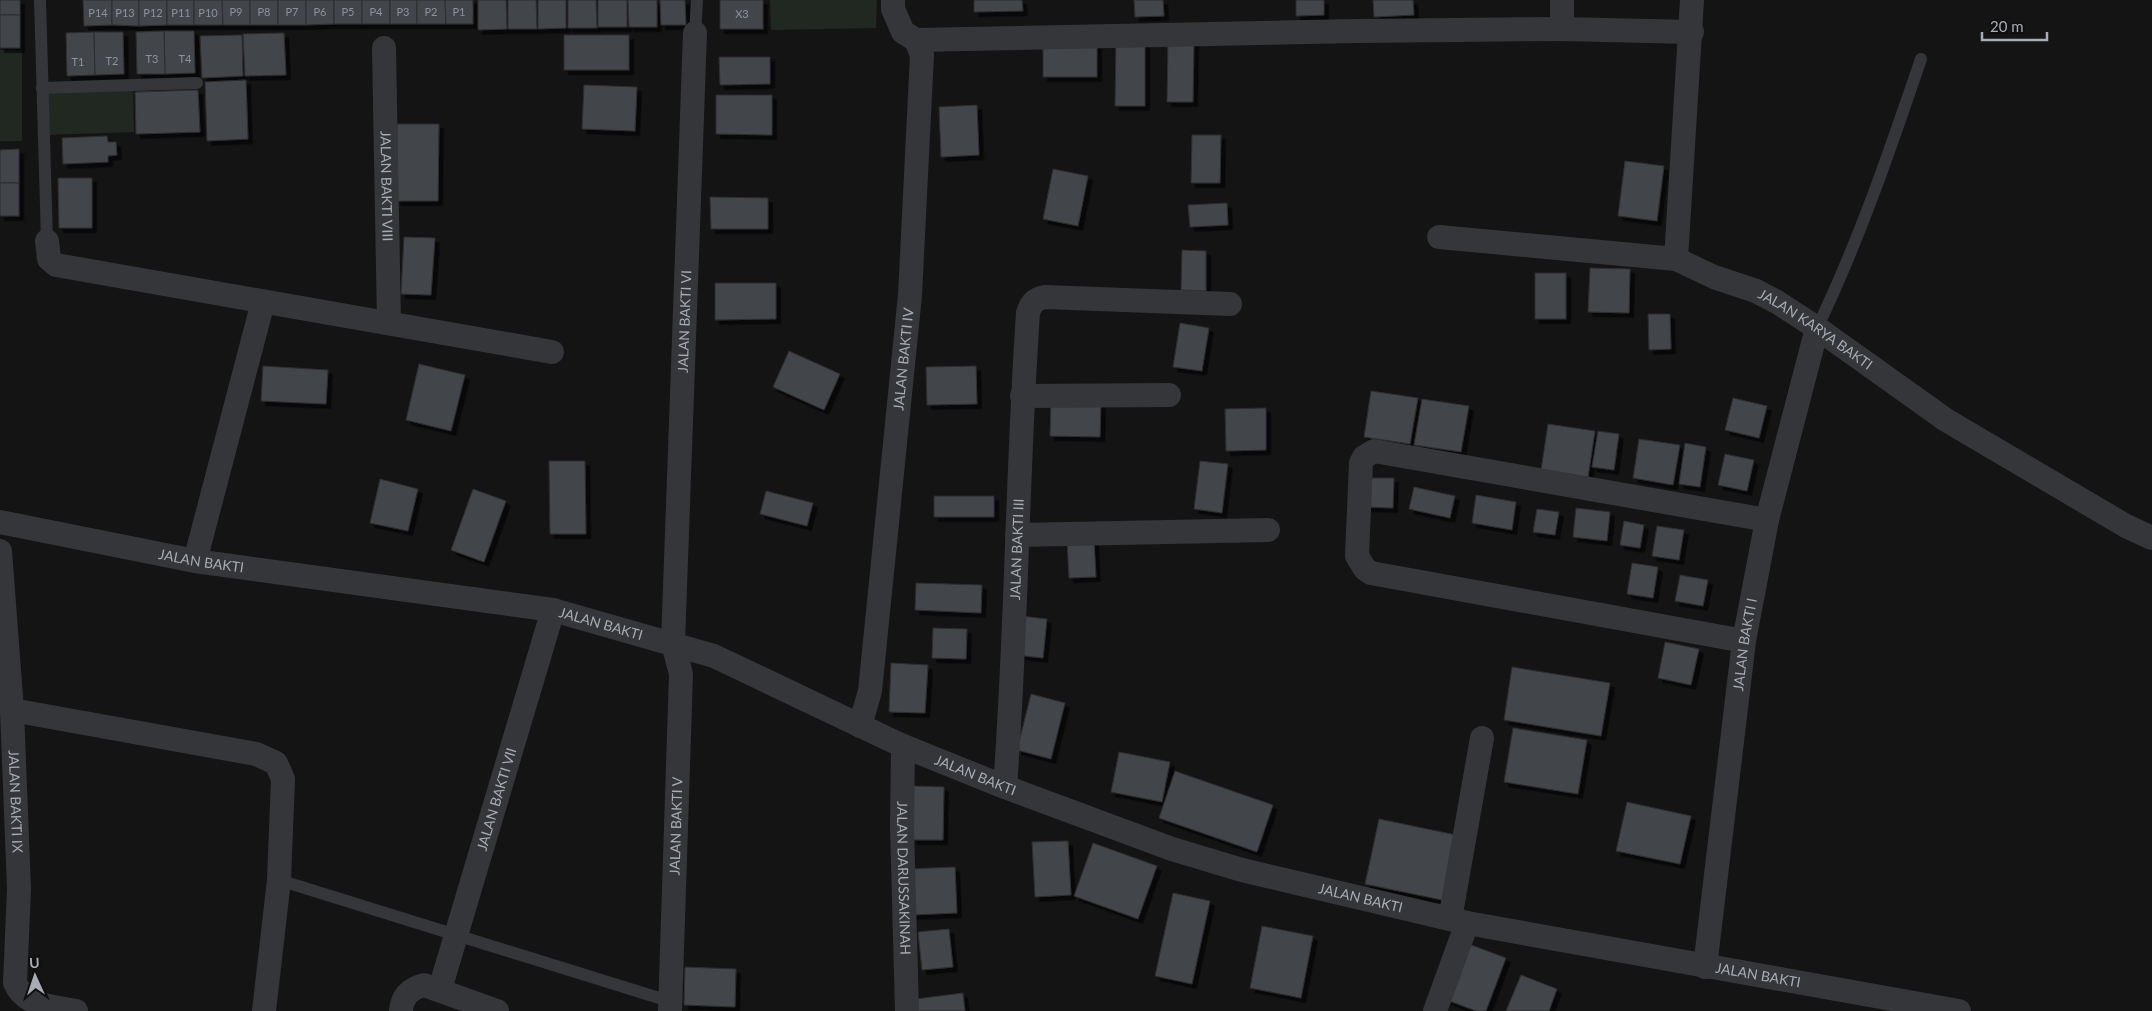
<svg xmlns="http://www.w3.org/2000/svg" width="2152" height="1011" font-family="Lato,sans-serif">
  <style>
    .green { fill: #212821 }
    .building { fill: #434448; stroke: #2e2e31; filter: url(#shadow) }
    .lines { fill: none; stroke-linecap: round; stroke-linejoin: round }
    .service { stroke: #35363a; stroke-width: 12 }
    .minor { stroke: #35363a; stroke-width: 24 }
    .labels { text-anchor: middle; stroke-width: 4; stroke-linejoin: round; paint-order: stroke }
    .number-label { font-size: 11px; fill: #8e9299 }
    .street-label { font-size: 14px; fill: #a7acb4; stroke: #0f0f10 }
  </style>
  <defs>
    <filter id="shadow"><feDropShadow dx="4.5" dy="4.5" stdDeviation="0" flood-color="#0009"/></filter>
  </defs>
  <rect width="100%" height="100%" fill="#141415"/>
  <g class="green">
    <path d="M770,0h107l-1,28 -105,2z"/>
    <rect x="0" y="50" width="22" height="91"/>
    <path d="M133,88l1,44 -88,3 -2,-44z"/>
  </g>
  <g class="building">
    <rect x="0" y="0" width="20" height="15"/>
    <path d="M83,0h29v25l-28,1z"/>
    <path d="M112,0h27v26l-27,-1z"/>
    <path d="M139,0h28v25l-28,1z"/>
    <rect x="167" y="0" width="27" height="25"/>
    <path d="M194,0h28l1,25h-29z"/>
    <path d="M222,0h28v25h-27z"/>
    <rect x="250" y="0" width="28" height="25"/>
    <rect x="278" y="0" width="28" height="25"/>
    <path d="M306,0h28v24l-28,1z"/>
    <rect x="334" y="0" width="28" height="24"/>
    <rect x="362" y="0" width="28" height="24"/>
    <rect x="390" y="0" width="27" height="24"/>
    <path d="M417,0h28l1,24h-29z"/>
    <path d="M445,0h28v24h-27z"/>
    <path d="M478,0h28l1,29 -29,1z"/>
    <path d="M508,0h28l1,29h-29z"/>
    <path d="M538,0h28v28l-28,1z"/>
    <path d="M568,0h28l1,28h-29z"/>
    <rect x="598" y="0" width="29" height="27"/>
    <path d="M628,0h29v27h-28z"/>
    <path d="M660,0h25l1,25h-25z"/>
    <rect x="720" y="0" width="43" height="29"/>
    <path d="M974,0h48l1,11 -49,1z"/>
    <path d="M1134,0h29l1,16 -29,1z"/>
    <path d="M1296,0h28v15l-28,1z"/>
    <path d="M1373,0h40l1,15 -40,2z"/>
    <rect x="0" y="15" width="20" height="33"/>
    <path d="M164,31h30l1,42 -30,1z"/>
    <path d="M164,31l1,43h-28l-1,-42z"/>
    <path d="M94,32l1,43 -28,1 -1,-43z"/>
    <path d="M94,32h29l1,42 -29,1z"/>
    <path d="M284,33l2,42 -41,1 -2,-42z"/>
    <path d="M242,35l1,41 -41,2 -2,-42z"/>
    <rect x="564" y="35" width="65" height="35"/>
    <rect x="1043" y="41" width="54" height="36"/>
    <path d="M1168,41l26,1 -1,60h-26z"/>
    <path d="M1116,42l29,1v63h-30z"/>
    <path d="M719,57h51v27l-50,1z"/>
    <path d="M246,80l2,59 -41,2 -2,-59z"/>
    <path d="M584,85l53,2 -2,44 -53,-2z"/>
    <path d="M198,90l2,42 -64,2 -1,-42z"/>
    <path d="M716,95h56v40l-56,-1z"/>
    <path d="M977,105l2,50 -38,2 -2,-50z"/>
    <path d="M397,124h42l-1,77h-42z"/>
    <path d="M1192,135h29l-1,48h-29z"/>
    <path d="M107,136l1,6h8l1,13 -9,1v6l-45,2 -1,-26z"/>
    <path d="M19,149v34h-19v-33z"/>
    <path d="M1625,161l39,5 -7,55 -39,-5z"/>
    <path d="M1053,169l35,7 -10,50 -35,-7z"/>
    <path d="M58,178h34v50h-33z"/>
    <rect x="0" y="183" width="19" height="33"/>
    <path d="M710,197l58,1v31h-57z"/>
    <path d="M1227,203l1,22 -38,2 -2,-22z"/>
    <path d="M404,237l31,1 -4,57 -30,-1z"/>
    <path d="M1182,250l24,1v40l-25,-1z"/>
    <path d="M1590,268l40,1 -1,44 -41,-1z"/>
    <rect x="1535" y="273" width="31" height="46"/>
    <path d="M715,283h61v36l-61,1z"/>
    <path d="M1648,314h22l1,35 -22,1z"/>
    <path d="M1180,323l29,5 -7,43 -29,-4z"/>
    <path d="M789,351l51,23 -16,36 -51,-23z"/>
    <path d="M419,364l46,11 -14,56 -45,-11z"/>
    <path d="M263,366l65,4 -2,34 -65,-3z"/>
    <path d="M976,366l1,38 -50,1 -1,-38z"/>
    <path d="M1371,391l47,7 -8,46 -46,-7z"/>
    <path d="M1733,398l34,8 -8,32 -34,-8z"/>
    <path d="M1422,399l47,7 -8,46 -47,-7z"/>
    <path d="M1051,401h50l-1,36 -50,-1z"/>
    <path d="M1266,408v42l-40,1 -1,-42z"/>
    <path d="M1548,424l47,7 -7,46 -47,-7z"/>
    <path d="M1598,431l21,3 -5,36 -22,-3z"/>
    <path d="M1639,439l41,6 -7,40 -40,-7z"/>
    <path d="M1685,443l21,4 -6,40 -21,-3z"/>
    <path d="M1725,454l29,6 -7,31 -29,-6z"/>
    <path d="M549,461h36l1,73h-36z"/>
    <path d="M1200,461l28,3 -6,49 -28,-4z"/>
    <path d="M1367,478h27l-1,30 -27,-1z"/>
    <path d="M380,479l38,10 -10,42 -38,-8z"/>
    <path d="M1414,487l41,9 -5,22 -41,-9z"/>
    <path d="M473,489l33,12 -22,61 -33,-12z"/>
    <path d="M766,491l47,12 -6,23 -47,-12z"/>
    <path d="M1476,495l40,7 -4,28 -40,-7z"/>
    <rect x="934" y="496" width="60" height="21"/>
    <path d="M1576,508l34,4 -3,29 -34,-4z"/>
    <path d="M1537,509l22,3 -4,23 -22,-3z"/>
    <path d="M1624,521l20,4 -4,23 -20,-3z"/>
    <path d="M1657,526l27,4 -5,30 -27,-4z"/>
    <path d="M1094,540l2,37 -27,1 -2,-36z"/>
    <path d="M1632,563l26,4 -5,31 -26,-4z"/>
    <path d="M1680,575l28,5 -5,26 -28,-5z"/>
    <path d="M916,583l66,2 -1,28 -66,-3z"/>
    <path d="M1021,616l26,3 -4,39 -27,-3z"/>
    <path d="M933,628l34,1 -1,30 -34,-1z"/>
    <path d="M1665,642l34,7 -8,36 -33,-7z"/>
    <path d="M891,663l37,2 -3,48 -36,-1z"/>
    <path d="M1512,667l98,16 -9,53 -97,-16z"/>
    <path d="M1031,694l34,9 -14,56 -34,-9z"/>
    <path d="M1513,728l74,12 -9,54 -74,-12z"/>
    <path d="M1119,752l51,10 -8,40 -51,-10z"/>
    <path d="M1175,771l98,34 -16,47 -98,-34z"/>
    <path d="M913,786l31,1 -1,53h-31z"/>
    <path d="M1627,802l64,14 -11,48 -64,-13z"/>
    <path d="M1379,819l82,17 -14,65 -82,-17z"/>
    <path d="M1068,841l3,54 -36,2 -3,-55z"/>
    <path d="M1093,843l64,23 -19,53 -64,-23z"/>
    <path d="M955,867l2,46 -46,2 -3,-46z"/>
    <path d="M1173,893l37,8 -18,83 -37,-8z"/>
    <path d="M1262,926l51,10 -12,62 -51,-10z"/>
    <path d="M949,929l4,38 -31,3 -4,-38z"/>
    <path d="M1466,943l40,15 -20,53h-10l-32,-12z"/>
    <path d="M685,967l51,2 -1,38 -51,-2z"/>
    <path d="M1521,975l36,14 -8,22h-43z"/>
    <path d="M963,993l2,18h-47l-2,-12z"/>
  </g>
  <g class="lines">
    <g class="service">
      <path d="M40,0l7,241"/>
      <path d="M695,33l2,-33"/>
      <path d="M42,88l155,-5"/>
      <path d="M1817,328c42,-87 73,-178 104,-269"/>
      <path d="M279,880l393,122"/>
    </g>
    <g class="minor">
      <path d="M1562,0v29l130,3"/>
      <path d="M916,40l442,-9 204,-2"/>
      <path id="s1" d="M384,48l5,275"/>
      <path id="s2" d="M1439,237l237,22 38,18 42,14 21,11 40,26 129,92 180,106 26,12"/>
      <path d="M47,241l2,18 7,6 496,87"/>
      <path d="M1676,259l16,-259"/>
      <path d="M1022,396l147,-1"/>
      <path id="s3" d="M0,522l195,39 358,49 161,46 189,90 102,41 167,62 70,21 225,53 492,88"/>
      <path d="M1017,535l251,-5"/>
      <path id="s4" d="M0,551l12,159 7,179 -4,94c11,24 38,23 61,28"/>
      <path d="M195,561l68,-259"/>
      <path d="M1744,641l-373,-68 -6,-4 -8,-13 4,-93 3,-6 10,-6 393,69"/>
      <path d="M12,710l244,44 20,9 7,16 -4,101 -15,131"/>
      <path id="s5" d="M860,726l10,-35 40,-396 12,-240 -6,-15 -13,-8 -10,-23v-9"/>
      <path id="s6" d="M903,746l-1,82 5,183"/>
      <path id="s7" d="M1005,787c12,-158 12,-316 23,-474 3,-10 7,-14 17,-16l185,7"/>
      <path d="M1450,919l32,-181"/>
      <path id="s8" d="M1705,967l39,-326 23,-121 50,-192"/>
      <path id="s9" d="M440,989l113,-379"/>
      <path d="M401,1011c1,-14 8,-22 23,-26l73,26"/>
      <path id="s10" d="M670,1011l11,-337 -8,-31 22,-610"/>
      <path d="M1435,1011l32,-88"/>
    </g>
  </g>
  <g class="labels">
    <g class="number-label">
      <text x="236" y="16">P9</text>
      <text x="264" y="16">P8</text>
      <text x="292" y="16">P7</text>
      <text x="320" y="16">P6</text>
      <text x="348" y="16">P5</text>
      <text x="376" y="16">P4</text>
      <text x="403" y="16">P3</text>
      <text x="431" y="16">P2</text>
      <text x="459" y="16">P1</text>
      <text x="98" y="17">P14</text>
      <text x="125" y="17">P13</text>
      <text x="153" y="17">P12</text>
      <text x="181" y="17">P11</text>
      <text x="208" y="17">P10</text>
      <text x="742" y="18">X3</text>
      <text x="152" y="63">T3</text>
      <text x="185" y="63">T4</text>
      <text x="112" y="65">T2</text>
      <text x="78" y="66">T1</text>
    </g>
    <g class="street-label">
      <text dy="5" stroke="none"><textPath href="#s1" startOffset="138">JALAN BAKTI VIII</textPath></text>
      <text dy="5" stroke="none"><textPath href="#s10" startOffset="691">JALAN BAKTI VI</textPath></text>
      <text dy="5" stroke="none"><textPath href="#s2" startOffset="395">JALAN KARYA BAKTI</textPath></text>
      <text dy="5" stroke="none"><textPath href="#s5" startOffset="370">JALAN BAKTI IV</textPath></text>
      <text dy="5" stroke="none"><textPath href="#s7" startOffset="238">JALAN BAKTI III</textPath></text>
      <text dy="5" stroke="none"><textPath href="#s3" startOffset="205">JALAN BAKTI</textPath></text>
      <text dy="5" stroke="none"><textPath href="#s3" startOffset="610">JALAN BAKTI</textPath></text>
      <text dy="5" stroke="none"><textPath href="#s8" startOffset="325">JALAN BAKTI I</textPath></text>
      <text dy="5" stroke="none"><textPath href="#s3" startOffset="1015">JALAN BAKTI</textPath></text>
      <text dy="5" stroke="none"><textPath href="#s9" startOffset="198">JALAN BAKTI VII</textPath></text>
      <text dy="5" stroke="none"><textPath href="#s4" startOffset="251">JALAN BAKTI IX</textPath></text>
      <text dy="5" stroke="none"><textPath href="#s10" startOffset="185">JALAN BAKTI V</textPath></text>
      <text dy="5" stroke="none"><textPath href="#s6" startOffset="132">JALAN DARUSSAKINAH</textPath></text>
      <text dy="5" stroke="none"><textPath href="#s3" startOffset="1420">JALAN BAKTI</textPath></text>
      <text dy="5" stroke="none"><textPath href="#s3" startOffset="1825">JALAN BAKTI</textPath></text>
    </g>
  </g>
  <g transform="translate(35 976) rotate(357)" stroke="#0f0f10" stroke-width="4" paint-order="stroke">
  <path d="M0-4L9 19L0 12L-9 19Z" fill="#a7acb4"/>
  <text y="-8" font-size="14" font-weight="bold" text-anchor="middle" fill="#a7acb4">U</text>
  </g>
  <path d="M1982 32v8h65v-8" fill="none" stroke="#a7acb4" stroke-width="2.5"/>
  <text x="1990" y="32" font-size="15" fill="#a7acb4" stroke="#0f0f10" stroke-width="4" paint-order="stroke">20 m</text>
</svg>
